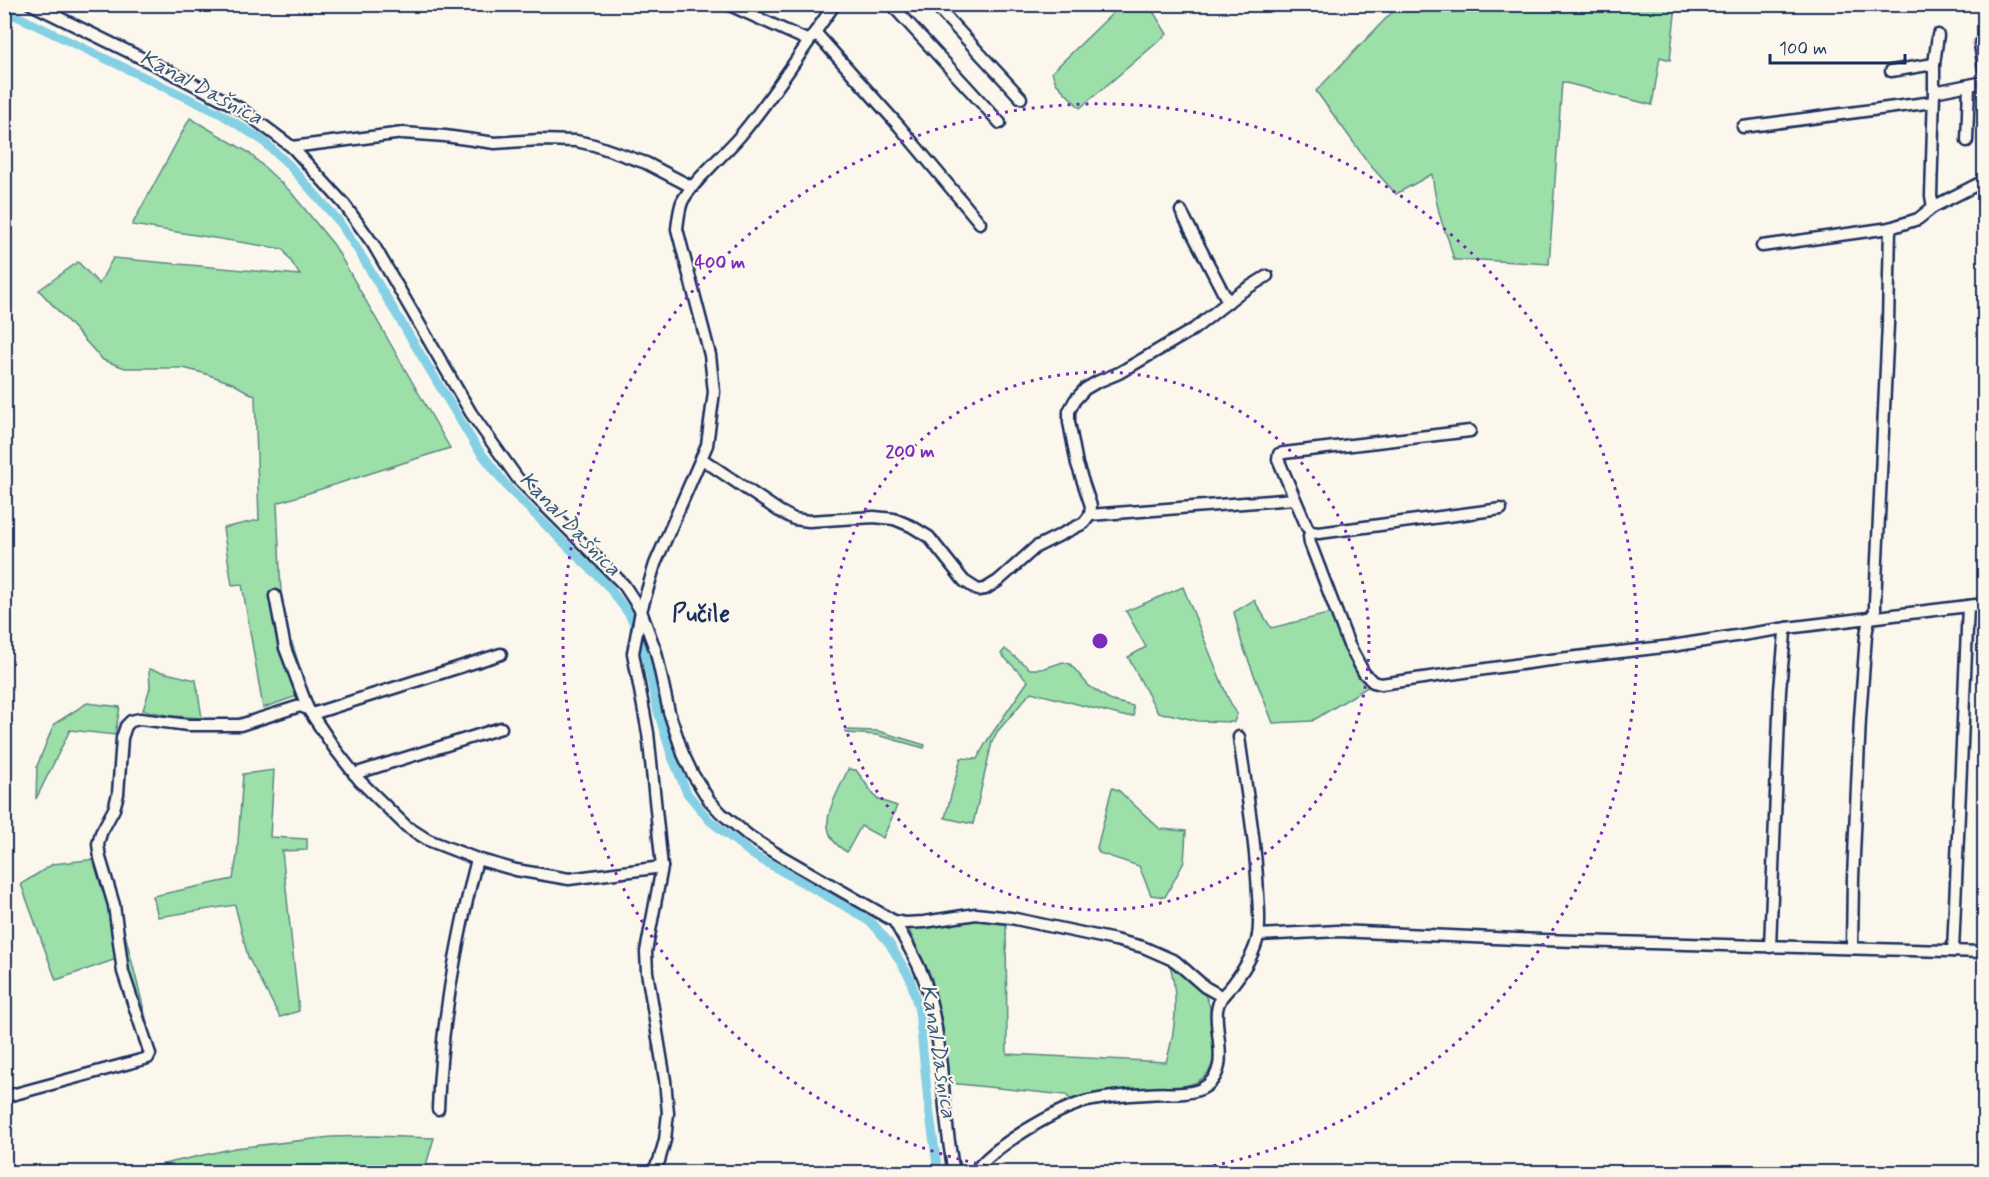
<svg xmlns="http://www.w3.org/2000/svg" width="1989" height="1177" font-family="Mynerve,sans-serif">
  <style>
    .green { fill: #9cdfa9; stroke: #5c8784; stroke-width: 1.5 }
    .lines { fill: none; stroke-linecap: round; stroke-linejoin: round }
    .canal { stroke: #85d0e5; stroke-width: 9 }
    .street-casing { stroke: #1b2f5e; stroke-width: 15 }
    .street { stroke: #fbf7ec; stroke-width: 10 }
    .ring { fill: none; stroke: #7b2cbf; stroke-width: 3; stroke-dasharray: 3 6 }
    .labels { text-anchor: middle; stroke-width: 4.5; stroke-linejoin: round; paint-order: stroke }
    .water-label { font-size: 22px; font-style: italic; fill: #365780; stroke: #fbf7ec }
    .quarter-label { font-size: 24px; font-weight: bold; fill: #1b2f5e; stroke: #fbf7ec }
    .centre { fill: #7b2cbf; stroke: #fbf7ec; stroke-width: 3 }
    .ring-label { font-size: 18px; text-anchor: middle; font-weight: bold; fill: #7b2cbf; stroke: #fbf7ec; stroke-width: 4.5; stroke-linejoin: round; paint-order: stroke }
  </style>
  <rect width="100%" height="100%" fill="#fbf7ec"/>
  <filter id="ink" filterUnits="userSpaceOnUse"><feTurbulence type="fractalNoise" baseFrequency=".0167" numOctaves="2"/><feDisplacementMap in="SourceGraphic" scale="12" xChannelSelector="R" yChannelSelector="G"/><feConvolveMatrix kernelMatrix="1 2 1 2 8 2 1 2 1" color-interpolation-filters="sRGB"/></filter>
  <g filter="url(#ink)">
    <g class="green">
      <path d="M1117,5h38l-4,3 16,26 -87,74 -24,-25 -4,-11 65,-63z"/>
      <path d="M1399,5h277l-6,55 -10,-3 -8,48 -90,-23 -13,182 -68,-4h-27c-3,-13 -7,-25 -12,-37 -5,-16 -8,-33 -10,-49l-36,20 -26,-29 -54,-74z"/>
      <path d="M190,118l58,34 42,39 44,54 116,203 -173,55 4,90 -8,2 8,51 11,-3 16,49 -45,16 -21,-124 -10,1 -9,-57 36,-8 -4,-124 -23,-13 -29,-10 -20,-5h-58l-22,-8 -64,-70 39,-28 21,22 14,-26 187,17 -17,-26 -151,-24z"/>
      <path d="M1183,587l45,111 9,16 -3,8 -36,-1 -29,-7 -11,-1 -30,-56 18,-10 -20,-36z"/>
      <path d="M1254,600l17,28 61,-15 39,72 -59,36 -39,2 -31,-79 -8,-32z"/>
      <path d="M1005,649l25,20h12l21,-7 7,2 19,22 23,15 21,5 1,10h-11l-92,-24 -34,40 -5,10 -19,82 -28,-6 16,-60 16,1 10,-18 41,-60 -27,-27z"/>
      <path d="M149,669l47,11 6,38 -30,-2 -29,-6 7,-22z"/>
      <path d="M87,703l33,4 -5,28 -45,-5 -34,69 1,-33 17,-42z"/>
      <path d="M846,730l32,1 47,14 -1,3 -47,-13 -31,-2z"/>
      <path d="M848,769l8,1 21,29 20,7 -14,32 -22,-12 -14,26c-37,-21 -11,-53 1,-83z"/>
      <path d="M274,770l-4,67 37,2v11l-25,1 17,160 -19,6 -32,-60 -13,-52 -77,12 -5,-21 80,-17 4,-23 6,-82z"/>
      <path d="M1112,788l6,2 42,39 26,2 -2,31 -19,35 -14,-2 -12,-29 -40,-13 -2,-5z"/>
      <path d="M96,859l9,31 8,43 11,-3 24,96 -3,1 -17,-54 -3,-17 -69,24 -35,-96 32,-20z"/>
      <path d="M982,919l24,3 1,132 159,8c10,-31 13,-68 3,-100 33,26 43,30 45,74 0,13 2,29 -8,39 -16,17 -45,11 -66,14 -22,3 -45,8 -67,13l-7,-7 -117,-12 -7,-60 -10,-44 -24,-51z"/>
      <path d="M372,1136l62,2 -10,34h-336l11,-3 23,2 37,-6 76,-17 96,-11z"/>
    </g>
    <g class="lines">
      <path class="canal" d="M4,10l217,104 41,26 26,24 49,55 19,28 119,198 34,44 98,96 22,29 14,28 15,70 14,45 15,36 22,27 44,35 99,55 21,14 16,19 21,35 9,33 9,90 10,71"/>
      <g class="street-casing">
        <g id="street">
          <path d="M31,4l137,67 73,38 51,38 52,57 29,40 98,169 47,66 106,106 17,26 15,41 13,60 14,42 9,19 17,27 12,13 28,23 23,15 122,70c11,19 24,40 31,61 20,62 16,128 29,190"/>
          <path d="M727,4l82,37"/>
          <path d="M891,4l109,119"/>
          <path d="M934,4l87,94"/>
          <path d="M815,32l84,94 81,97"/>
          <path d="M1980,44l4,25"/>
          <path d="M1891,71l43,-7"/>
          <path d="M1934,92v-28l4,-29"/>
          <path d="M1743,127l190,-25"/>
          <path d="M1967,141l2,-55"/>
          <path d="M292,147l111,-14 42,3 50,7 44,-3 37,1 18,4 52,18 46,24"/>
          <path d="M1933,207l-2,-11 3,-104 50,-10"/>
          <path d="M1181,211l47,91"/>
          <path d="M1762,246l128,-18"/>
          <path d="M1470,431l-186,22 -5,1 -1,5 29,68 4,5 8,1 182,-24"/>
          <path d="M702,459l77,52 15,8 15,2 65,-4 20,2 17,7 18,11 35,44 14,9 7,-1 13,-8 38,-34 48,-24 6,-8 1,-9 -14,-42 -8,-42v-11l6,-11 10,-11 12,-7 22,-9 75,-44 44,-35 29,-18"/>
          <path d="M1090,515l204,-16"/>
          <path d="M1311,532l-2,4 1,7 39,102 15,28 9,9 8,2 161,-23 130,-15 115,-18"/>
          <path d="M275,596l10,52 23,61 27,40 25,32 46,45 22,14 49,19 39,11 53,9 93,-12"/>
          <path d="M312,714l189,-60"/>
          <path d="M354,774l147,-46"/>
          <path d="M894,921l11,2 19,-1 52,-8 35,4 104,22 28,7 32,14 30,26 16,9"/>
          <path d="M1258,935l80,-4 203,9 443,12"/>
          <path d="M1770,947l10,-257 5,-57 2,-5 197,-24"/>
          <path d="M1852,948l1,-70 7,-160 6,-83 3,-16 6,-7v-9l13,-279 2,-96 28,-9 15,-12 51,-26"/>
          <path d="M1953,951l15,-345"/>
          <path d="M4,1097l144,-39 2,-4 -27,-82 -9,-67 -14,-47 -2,-14 3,-11 13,-24 4,-15 4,-56 4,-12 5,-5 9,-2 48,6h52l60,-19 8,3"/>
          <path d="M438,1109c3,-84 18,-168 39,-250"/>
          <path d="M652,1172l7,-11 6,-21 3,-27 -3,-33 -18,-108 -1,-20 16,-85 -14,-134 -15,-80 8,-42 14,-47 52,-119 7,-53 -4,-37 -33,-126c1,-9 2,-19 5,-27 10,-20 43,-48 58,-66 35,-41 63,-88 95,-132"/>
          <path d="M975,1172c17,-25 83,-64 113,-71 19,-4 40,-6 59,-7 17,-2 38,2 54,-5 32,-16 13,-54 16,-79 2,-13 9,-17 16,-26 10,-13 22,-32 25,-48 2,-13 1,-28 0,-41 -2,-53 -12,-105 -19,-158"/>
        </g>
      </g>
      <use href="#street" class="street"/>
    </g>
  </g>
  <g class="ring">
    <circle cx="1100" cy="641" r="269"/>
    <path d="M1021 1172A537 537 0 1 1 1179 1172"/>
  </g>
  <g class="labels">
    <g class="water-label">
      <text transform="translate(202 86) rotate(28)" y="8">Kanal Dašnica</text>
      <text transform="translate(571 523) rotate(46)" y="8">Kanal Dašnica</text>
      <text transform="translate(940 1051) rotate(81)" y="8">Kanal Dašnica</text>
    </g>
    <g class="quarter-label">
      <text x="701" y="621">Pučile</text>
    </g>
  </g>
  <circle cx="1100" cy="641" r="9" class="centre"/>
  <g class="ring-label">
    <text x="720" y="268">400 m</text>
    <text x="910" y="457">200 m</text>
  </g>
  <rect width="1989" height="1177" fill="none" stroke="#fbf7ec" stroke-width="24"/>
  <rect x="12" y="12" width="1965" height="1153" fill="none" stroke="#1b2f5e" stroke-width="2" filter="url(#ink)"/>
  <path d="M1770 54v9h135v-9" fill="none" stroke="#1b2f5e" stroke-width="3"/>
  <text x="1779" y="54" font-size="18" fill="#1b2f5e" stroke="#fbf7ec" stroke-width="4.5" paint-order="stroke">100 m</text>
</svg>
